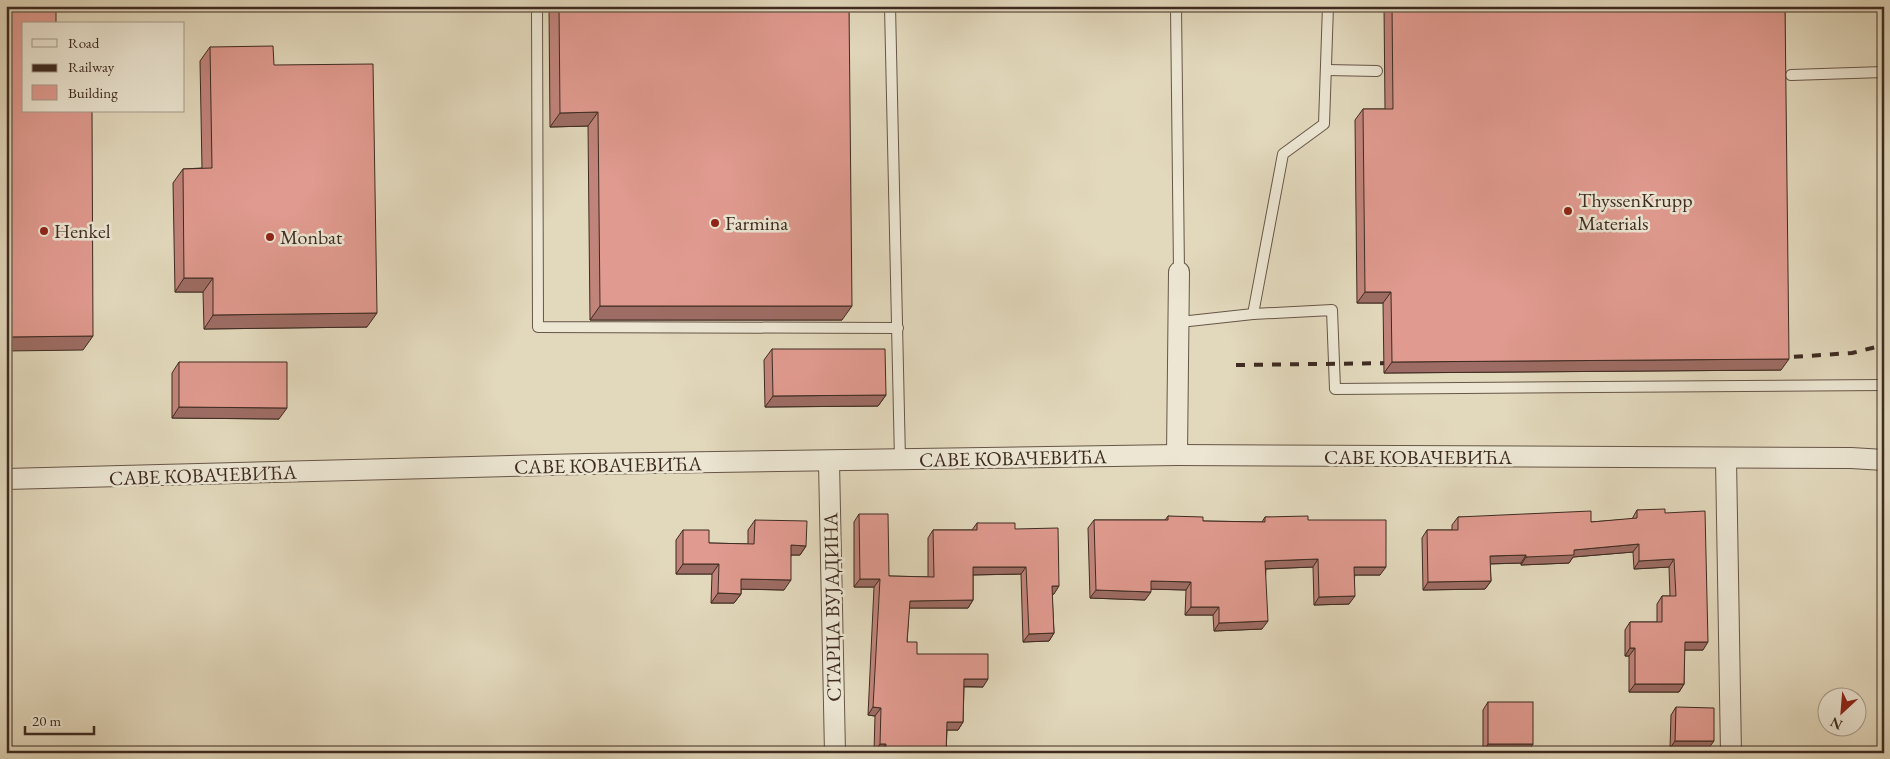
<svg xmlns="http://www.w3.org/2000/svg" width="1890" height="759" font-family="'EB Garamond',serif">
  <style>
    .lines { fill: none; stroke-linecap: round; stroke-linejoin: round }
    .lane-casing { stroke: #675648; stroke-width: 12 }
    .street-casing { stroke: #675648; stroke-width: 22 }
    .lane { stroke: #ece6d3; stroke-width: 10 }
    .street { stroke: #ece6d3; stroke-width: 20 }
    .rail { stroke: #3e2b21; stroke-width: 4; stroke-dasharray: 9 9; stroke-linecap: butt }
    .wall { fill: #c1847b; stroke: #3e2b21 }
    .shaded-wall { fill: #9d6c64; stroke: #3e2b21 }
    .building { fill: #e09a8f; stroke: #3e2b21 }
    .poi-dot { fill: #8f2418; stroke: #ece6d3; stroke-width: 2 }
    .labels { text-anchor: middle; stroke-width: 5; stroke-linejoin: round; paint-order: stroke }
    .poi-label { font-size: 20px; fill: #3e2b21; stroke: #ece6d3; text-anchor: start }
    .street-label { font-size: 20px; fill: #3e2b21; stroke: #ece6d3 }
  </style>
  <rect width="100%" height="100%" fill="#e2d8bc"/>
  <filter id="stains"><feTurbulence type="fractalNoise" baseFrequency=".004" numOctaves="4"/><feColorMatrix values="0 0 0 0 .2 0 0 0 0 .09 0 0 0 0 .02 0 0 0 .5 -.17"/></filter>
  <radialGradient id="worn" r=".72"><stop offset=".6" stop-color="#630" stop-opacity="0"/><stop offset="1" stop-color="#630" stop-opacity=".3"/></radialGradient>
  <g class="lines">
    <g class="lane-casing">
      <g id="lane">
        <path d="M537,6l1,321 360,1"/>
        <path d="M890,6l10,454"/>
        <path d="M1176,6l3,266"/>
        <path d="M1327,70l50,1"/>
        <path d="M1791,75l93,-3"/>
        <path d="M1253,314l30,-160 41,-30 4,-118"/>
        <path d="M1180,322l73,-8 79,-4 3,79 549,-4"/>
      </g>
    </g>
    <g class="street-casing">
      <g id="street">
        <path d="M1177,455l2,-183"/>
        <path d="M1726,459l5,294"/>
        <path d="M829,462l6,291"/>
        <path d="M6,479l580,-15 591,-9 674,3 33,2"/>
      </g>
    </g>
    <use href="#lane" class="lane"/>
    <use href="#street" class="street"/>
    <g class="rail">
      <path d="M1776,358l76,-5 32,-8"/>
      <path d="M1236,365l162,-2"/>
    </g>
  </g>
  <g class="wall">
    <path d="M549,6h300l-7,314h-252l-2,-194 -38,1z"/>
    <path d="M1384,6h401l-4,364 -397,3 -1,-70h-26l-2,-183 8,-11h22z"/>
    <path d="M210,47l64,18 93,262 -163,2 -1,-37h-28l-2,-109 10,-14 19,-1 -2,-107z"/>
    <path d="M772,349l114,46 -8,11 -113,1 -1,-47z"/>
    <path d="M179,362l100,57 -107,-1v-45z"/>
    <path d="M1637,510l28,3 38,137h-19v34l-5,8h-50v-36h-4v-26l5,-8h27v-18l5,-8h8l-1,-29 -35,2 -1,-17 -60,5 -4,6 -48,2v-2l-31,1 1,17 -6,8 -62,1 -1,-52 5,-8h25v-5l6,-8 133,5 41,-3z"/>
    <path d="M859,514l30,62 39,1v-39l5,-8h39l5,-7 38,6 39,65h-2l2,39 -5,8 -26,1 -2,-68 -48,1v25l-5,8h-59l-2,34 10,12 66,33h-19l-1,35 -5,8h-11l-1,23h-66v-1h-6l1,-36 -7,-1 6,-128h-20v-65z"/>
    <path d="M1168,516l35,5 59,1 3,-5 43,3 72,55h-25l-6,29 -35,1 -1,-38 -47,2 -4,60 -48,2 -1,-16h-28l1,-25 -35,-1 -6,11 -55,-2 -2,-70 6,-8h71z"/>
    <path d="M755,520l51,26 -6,9h-9l-7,35 -43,-1v5l-7,9h-23l1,-29h-36v-34l7,-10 26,13 39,1v-14z"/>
    <path d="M1488,702l40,50h-45v-42z"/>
    <path d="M1676,707l32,42 -38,-1 1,-33z"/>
  </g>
  <g class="shaded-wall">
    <path d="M598,112l-10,14 -38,1 10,-14z"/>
    <path d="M184,278h29l-10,14h-28z"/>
    <path d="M1365,292h26l-8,11h-26z"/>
    <path d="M600,306h252l-10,14h-252z"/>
    <path d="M377,313l-10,14 -163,2 9,-14z"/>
    <path d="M93,336l-10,14 -77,1v-14z"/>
    <path d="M1789,359l-8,11 -397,3 8,-11z"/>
    <path d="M886,395l-8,11 -113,1 8,-11z"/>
    <path d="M179,407l108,1 -8,11 -107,-1z"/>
    <path d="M1639,544l-6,8 -60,5 -4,6 -48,2 5,-8 48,-7z"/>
    <path d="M791,545l15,1 -6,9h-16z"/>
    <path d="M1526,555l-5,8 -37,1 6,-8z"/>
    <path d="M1318,559l-5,8 -53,2 5,-8z"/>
    <path d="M1674,559l-5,8 -35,2 5,-8z"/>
    <path d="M683,564h36l-7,10h-36z"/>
    <path d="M973,567h53l-5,7 -54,1z"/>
    <path d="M1354,567h32l-6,8h-31z"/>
    <path d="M741,579l50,1 -7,10 -49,-1z"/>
    <path d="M860,579h20l-6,8h-20z"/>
    <path d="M1151,581l40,1 -5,8 -41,-1z"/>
    <path d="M1491,581l-6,8 -62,1 5,-8z"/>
    <path d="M1052,586h7l-5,8h-8z"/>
    <path d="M1096,590l55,2 -6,8 -55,-2z"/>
    <path d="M718,593l23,1 -7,9h-23z"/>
    <path d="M1355,596l-6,8 -35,1 5,-8z"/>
    <path d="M973,600l-5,8h-64l6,-7z"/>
    <path d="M1191,607h28l-6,8h-28z"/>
    <path d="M1268,621l-6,8 -48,2 5,-8z"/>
    <path d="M1054,633l-5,8 -26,1 6,-8z"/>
    <path d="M1685,642h23l-5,8h-24z"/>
    <path d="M1630,648h5l-6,8h-4z"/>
    <path d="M964,679h24l-5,8 -25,-1z"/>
    <path d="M1635,684h49l-5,8h-50z"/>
    <path d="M873,707l8,1 -6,8 -7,-1z"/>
    <path d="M947,722h16l-5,8h-16z"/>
    <path d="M1675,741h39l-6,8 -38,-1z"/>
    <path d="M880,744h6l-6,8h-6z"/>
    <path d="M1488,744h45l-5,8h-45z"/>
  </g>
  <g class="building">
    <path d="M6,6h50v18h-32v87h68l1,225 -87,1z"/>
    <path d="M559,6h290l3,300h-252l-2,-194 -38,1z"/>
    <path d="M1392,6h393l4,353 -397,3 -1,-70h-26l-2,-183h30z"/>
    <path d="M273,46l1,19 99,-1 4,249 -164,2v-37h-29l-1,-109 29,-1 -2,-121z"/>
    <path d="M772,349h113l1,46 -113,1z"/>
    <path d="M179,362h108v46l-108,-1z"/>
    <path d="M1665,509v4l40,-2 3,131h-23l-1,42h-49v-36h-5v-26h32v-26h14l-2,-37 -35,2v-17l-65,6v5l-48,2v-2l-36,1 1,25 -63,1 -1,-52h31v-13l133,-6v11l46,-4v-8z"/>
    <path d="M859,514h29l1,62 45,1 -1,-47h44v-7h38v6l43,-1 1,58h-7l2,47 -25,1 -3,-67h-53v33l-63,1 -3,41h10v12h71v25h-24l-1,43h-16l-1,31h-61l1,-9h-6l1,-36 -8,-1 7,-128h-20z"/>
    <path d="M1168,516l35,1v4l62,1v-5l43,-1v4h78v47h-32l1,29 -36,1 -1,-38 -53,2 3,60 -49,2v-16h-28v-25l-40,-1v11l-55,-2 -2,-70h74z"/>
    <path d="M755,520l52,1 -1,25 -15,-1v35l-50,-1v15l-23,-1 1,-29h-36v-34h26v13l45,1z"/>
    <rect x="1488" y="702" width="45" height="42"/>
    <path d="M1676,707l38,1v33h-39z"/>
  </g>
  <g class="poi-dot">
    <circle cx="1568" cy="211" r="5"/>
    <circle cx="715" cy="223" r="5"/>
    <circle cx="44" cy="231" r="5"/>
    <circle cx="270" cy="237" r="5"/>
  </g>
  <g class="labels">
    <g class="poi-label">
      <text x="1578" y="207">ThyssenKrupp<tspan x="1578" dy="23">Materials</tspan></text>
      <text x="725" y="230">Farmina</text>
      <text x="54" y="238">Henkel</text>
      <text x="280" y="244">Monbat</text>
    </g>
    <g class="street-label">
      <text x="1418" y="464">САВЕ КОВАЧЕВИЋА</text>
      <text transform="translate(1013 458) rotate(-1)" y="7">САВЕ КОВАЧЕВИЋА</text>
      <text transform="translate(608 465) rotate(-1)" y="7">САВЕ КОВАЧЕВИЋА</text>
      <text transform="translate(203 475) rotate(-2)" y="7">САВЕ КОВАЧЕВИЋА</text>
      <text transform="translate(832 607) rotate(-91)" y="7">СТАРЦА ВУЈАДИНА</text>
    </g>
  </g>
  <rect width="1890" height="759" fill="none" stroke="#e2d8bc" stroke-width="25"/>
  <rect x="8" y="8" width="1875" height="744" fill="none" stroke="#3e2b21" stroke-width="2.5"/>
  <rect x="12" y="12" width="1865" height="734" fill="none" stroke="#3e2b21"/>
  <rect x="22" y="22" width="162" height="90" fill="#ece6d3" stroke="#a69b8c"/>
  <rect x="32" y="39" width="25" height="8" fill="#ece6d3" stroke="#a69b8c"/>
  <text x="68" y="48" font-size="15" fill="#3e2b21">Road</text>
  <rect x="32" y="64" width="25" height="8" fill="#3e2b21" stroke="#a69b8c"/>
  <text x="68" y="72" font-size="15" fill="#3e2b21">Railway</text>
  <rect x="32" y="85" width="25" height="15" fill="#e09a8f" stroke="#a69b8c"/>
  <text x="68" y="98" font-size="15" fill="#3e2b21">Building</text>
  <g transform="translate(1842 712) rotate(206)"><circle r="24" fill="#ece6d3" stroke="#a69b8c"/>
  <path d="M0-4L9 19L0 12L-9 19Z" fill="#8f2418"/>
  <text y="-8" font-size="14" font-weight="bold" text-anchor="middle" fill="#3e2b21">N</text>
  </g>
  <path d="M25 726v8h69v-8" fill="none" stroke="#3e2b21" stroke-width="2.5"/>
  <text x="32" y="726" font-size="15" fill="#3e2b21" stroke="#ece6d3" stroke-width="4" paint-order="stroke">20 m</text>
  <rect width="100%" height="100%" filter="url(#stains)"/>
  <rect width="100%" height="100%" fill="url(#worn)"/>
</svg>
